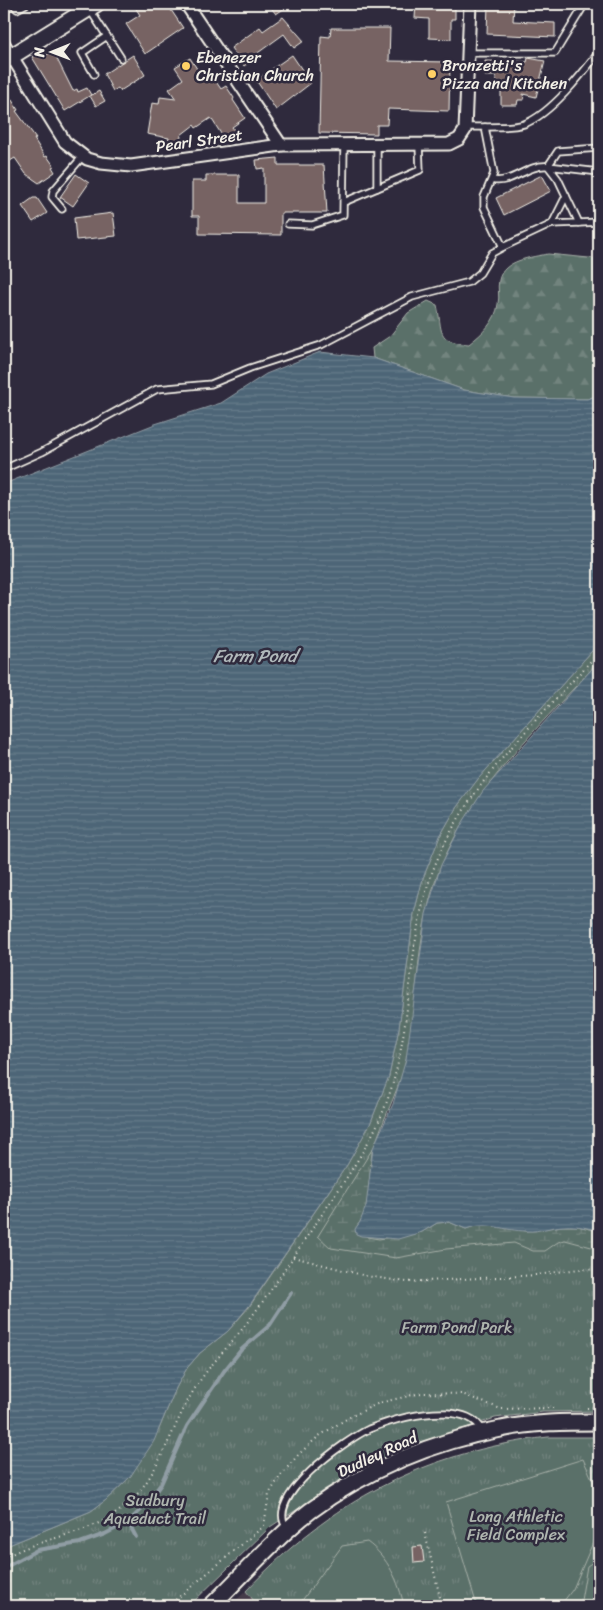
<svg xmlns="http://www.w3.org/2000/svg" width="603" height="1610" font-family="Sriracha,sans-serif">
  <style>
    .built { fill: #453b49 }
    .grass { fill: url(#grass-tufts); stroke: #a7b0a8 }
    .forest { fill: url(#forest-firs); stroke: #a7b0a8 }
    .wetland { fill: url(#wetland-marsh); stroke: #a7b0a8 }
    .garden { fill: #5a6f69; stroke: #a7b0a8 }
    .water { fill: url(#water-rules); stroke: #909da4 }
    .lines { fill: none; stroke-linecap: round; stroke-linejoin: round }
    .stream { stroke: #909da4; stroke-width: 4 }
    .building { fill: #776364; stroke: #f4f1e8 }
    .lane-casing { stroke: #f4f1e8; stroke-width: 9 }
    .street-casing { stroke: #f4f1e8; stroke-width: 15 }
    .secondary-casing { stroke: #f4f1e8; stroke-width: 19 }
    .path { stroke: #f4f1e8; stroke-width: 2; stroke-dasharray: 1 4; stroke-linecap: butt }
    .lane { stroke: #2f2a3d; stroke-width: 5.5 }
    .street { stroke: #2f2a3d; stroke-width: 11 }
    .secondary { stroke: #2f2a3d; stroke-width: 15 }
    .poi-dot { fill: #ffd166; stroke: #2f2a3d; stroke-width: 2 }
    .labels { text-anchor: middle; stroke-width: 5; stroke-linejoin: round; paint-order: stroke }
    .poi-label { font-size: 16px; fill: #f4f1e8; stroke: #2f2a3d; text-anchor: start }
    .street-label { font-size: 16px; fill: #f4f1e8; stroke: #2f2a3d }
    .park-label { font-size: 16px; fill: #afb6af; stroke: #2f2a3d }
    .water-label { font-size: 18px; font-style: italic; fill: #b1b9bb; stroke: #2f2a3d }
  </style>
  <defs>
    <pattern id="grass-tufts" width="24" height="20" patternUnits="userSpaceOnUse" patternTransform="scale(1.25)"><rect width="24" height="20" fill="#5a6f69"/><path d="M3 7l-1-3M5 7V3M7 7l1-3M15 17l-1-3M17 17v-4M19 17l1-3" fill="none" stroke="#72847e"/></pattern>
    <pattern id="forest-firs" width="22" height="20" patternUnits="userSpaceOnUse" patternTransform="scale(1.25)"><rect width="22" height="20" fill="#5a6f69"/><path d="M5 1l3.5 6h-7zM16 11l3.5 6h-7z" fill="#72847e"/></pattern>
    <pattern id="wetland-marsh" width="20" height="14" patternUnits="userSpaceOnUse" patternTransform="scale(1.25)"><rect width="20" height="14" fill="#5a6f69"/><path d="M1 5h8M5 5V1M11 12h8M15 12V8" fill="none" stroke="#72847e"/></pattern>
    <pattern id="water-rules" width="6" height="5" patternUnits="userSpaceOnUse" patternTransform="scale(1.25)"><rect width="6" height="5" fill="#4d6577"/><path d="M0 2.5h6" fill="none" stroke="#677c8a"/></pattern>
  </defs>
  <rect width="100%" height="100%" fill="#2f2a3d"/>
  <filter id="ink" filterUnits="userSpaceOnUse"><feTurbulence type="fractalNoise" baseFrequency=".02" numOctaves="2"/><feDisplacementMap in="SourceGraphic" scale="10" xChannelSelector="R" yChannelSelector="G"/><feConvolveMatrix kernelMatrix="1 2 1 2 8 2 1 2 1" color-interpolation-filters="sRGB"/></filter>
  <g filter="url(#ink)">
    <path class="built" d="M246,1591l12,15h-28z"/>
    <g class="grass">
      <path d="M599,643v18c-65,72 -146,144 -170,242 -13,50 -12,103 -22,154 -9,39 -31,73 -38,110l230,64v180l-56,1 -48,6 -76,26 -48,20 -24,13 -77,50 -81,79h-185v-59l87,-36 15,-11 24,-23 29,-48 17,-41 11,-20 13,-15 28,-22 21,-24 98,-142 23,-41 19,-48 10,-48 15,-115 9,-35 17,-42 16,-28 22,-29z"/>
      <path d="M548,1437h51v169h-341l-12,-15c85,-90 179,-139 302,-154z"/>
    </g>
    <path class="forest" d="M548,254l51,5v136l-12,4 -73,-1 -50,-8 -91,-32 -1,-10 18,-12 18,-23 20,-12 9,4c6,26 -2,37 32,39 14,-11 27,-23 29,-40 2,-8 -1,-16 1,-24 4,-20 33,-23 49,-26z"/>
    <path class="wetland" d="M373,1148c-5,21 -1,62 -16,78l10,11 12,2 43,-7 15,-9 12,-1 17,7 11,-4h16l33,6 37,-5h14l22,5v18l-34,-9 -7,2 -13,9h-12l-19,-8 -68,6 -50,9 -65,-10 -13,-12z"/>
    <g class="garden">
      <path d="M583,1459l11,24 3,50 -24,56 -13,17h-83l-31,-104z"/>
      <path d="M367,1542c21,15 32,40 37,64h-106l44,-60z"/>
      <path d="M599,1558v48h-19l7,-40z"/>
    </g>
    <g class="water">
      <path d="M320,352l53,6 91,32 50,8 73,1 12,-4v248l-121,136 -22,29 -16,28 -17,42 -9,35 -15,115 -10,48 -19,48 -23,41 -98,141 -21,25 -28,22 -13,15 -11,20 -22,53 -24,36 -24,23 -15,11 -87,36v-1063l151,-60 66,-21 45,-29z"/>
      <path d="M599,661v570c-11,-3 -22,-6 -34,-5 -13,0 -25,6 -38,5 -23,0 -39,-10 -61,-2l-17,-7 -12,1 -15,9 -24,7 -37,-3 -5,-2 -1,-5 5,-7 6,-16 7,-58 20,-44 13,-45 20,-145 15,-49 22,-43 20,-31z"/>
    </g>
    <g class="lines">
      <g class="stream">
        <path d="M128,1522l8,15"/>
        <path d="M4,1568l33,-18 43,-7 25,-9 23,-12 15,-14 18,-24 26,-58 37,-55 17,-21 29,-25 21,-32"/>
      </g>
    </g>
    <g class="building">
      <path d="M133,4h34l16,24 -38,26 -19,-30 14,-9z"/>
      <path d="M268,4h23l-15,10z"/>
      <path d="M416,4h39v15h-4v20l-22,-1v-19l-14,-1z"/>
      <path d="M488,4h26l-1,17 42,2v14l-68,-3z"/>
      <path d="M283,17l21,24 -10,7 -10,-14 -29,21 1,2 -12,9 -13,-18 29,-21 3,4z"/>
      <path d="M331,28h59l-1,33 61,1 -1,49 -61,-2 -1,16h-10v9l-58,-1 2,-97 9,1z"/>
      <path d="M43,50l3,5 10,-5 4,7 -3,2 16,32 4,-2 1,3 9,-4 4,7 -26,16 -33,-54z"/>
      <path d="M133,55l12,20 -25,16 -2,-3 -5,3 -9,-17z"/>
      <path d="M292,55l19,28 -35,27 -20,-30z"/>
      <path d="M190,58l11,17 7,-5 13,19 5,-3 8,12 -1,2 12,18 -13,9 5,7 -3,2 2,3 -11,1 -14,-22 -15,10 -2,-3 -13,10 -1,10 -12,-2 1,-5 -22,-4 5,-31 7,1 1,-7 16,2 -7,-10 14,-10 -8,-12z"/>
      <path d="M528,58l17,3 -9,36 -13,-3 1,6h-6l-1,5h-16v-23h-5v-6h-11v-15l42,1z"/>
      <path d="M4,87l14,23 -2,1 20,27 -2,1 11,18 2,-1 7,10 -2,1 3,5 -16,11 -13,-9 -11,-16 -5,3 -6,-10z"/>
      <path d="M99,91l6,10 -9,5 -6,-10z"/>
      <path d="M278,158v7h46l3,48h-46v22l-82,-1v-18h-7v-35h14v-6h33v28h25v-35l-7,1 -1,-9z"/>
      <path d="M76,174l13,9 -16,23 -13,-9z"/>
      <path d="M542,175l9,16 -47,24 -8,-17z"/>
      <path d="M33,198h4l10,15 -14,9 -11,-16z"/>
      <path d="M113,213l3,23 -40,4 -2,-22z"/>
      <path d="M422,1546l2,16 -10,1 -1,-16z"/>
    </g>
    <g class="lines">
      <g class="lane-casing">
        <g id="lane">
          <path d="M13,4l4,5 9,-5"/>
          <path d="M90,10l31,48"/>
          <path d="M468,53h87l30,-49"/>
          <path d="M94,74l-12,-21 25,-17"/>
          <path d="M466,127h19l9,46 -10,24v10l19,40 49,-23 27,-1 -21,-44 -10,-13c-21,-2 -37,19 -56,14"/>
          <path d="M485,127c13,-1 27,1 39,-3 27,-10 58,-50 75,-72"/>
          <path d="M599,148l-41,3 -10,15 51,6"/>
          <path d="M377,188v-43"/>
          <path d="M344,202l76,-32 -1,-25"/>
          <path d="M62,209l-10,-12 1,-6 30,-35"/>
          <path d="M579,223l20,-1"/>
          <path d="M288,224l24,1 31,-10 1,-71"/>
          <path d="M552,224l14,-28"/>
          <path d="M4,469l38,-17 115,-63 54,-5 39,-16 71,-23 91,-48 57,-15 11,-9 12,-20 11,-6"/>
          <path d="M288,1529c-27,-30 58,-89 81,-100 25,-10 52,-17 78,-16 15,1 28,4 36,18"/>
        </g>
      </g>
      <g class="street-casing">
        <g id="street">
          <path d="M186,4l95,141"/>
          <path d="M4,44l61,98 22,17 14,4 30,3 150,-21 168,-1 10,-5 6,-9 5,-126"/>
        </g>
      </g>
      <g class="secondary-casing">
        <g id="secondary">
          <path d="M4,61l92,-57"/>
          <path d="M211,1606c33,-32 63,-67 99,-95 55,-41 124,-70 191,-82 32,-7 65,-7 98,-7"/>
        </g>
      </g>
      <g class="path">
        <path d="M293,1257l73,19 41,6 130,-7 42,-6 20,1"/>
        <path d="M587,1408l12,-1"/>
        <path d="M425,1533l17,73"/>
        <path d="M4,1558c38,-22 85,-22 119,-50 38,-31 49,-86 76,-126 15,-22 34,-40 50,-62 24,-31 45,-65 68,-98 22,-33 45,-65 62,-101 33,-73 26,-147 45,-222 25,-100 109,-173 175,-247"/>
        <path d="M168,1606l96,-80 5,-32 12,-19 18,-21 20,-18 29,-18 31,-15 42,-10 41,1 39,15 56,-1"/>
      </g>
      <use href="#lane" class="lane"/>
      <use href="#street" class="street"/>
      <use href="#secondary" class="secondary"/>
    </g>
  </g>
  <g class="poi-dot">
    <circle cx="186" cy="66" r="5"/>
    <circle cx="432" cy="74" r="5"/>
  </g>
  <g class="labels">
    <g class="poi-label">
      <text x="196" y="63">Ebenezer<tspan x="196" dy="18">Christian Church</tspan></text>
      <text x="442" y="71">Bronzetti's<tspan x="442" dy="18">Pizza and Kitchen</tspan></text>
    </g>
    <g class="street-label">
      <text transform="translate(199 140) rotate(-8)" y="6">Pearl Street</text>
      <text transform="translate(377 1454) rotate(-25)" y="6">Dudley Road</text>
    </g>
    <g class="park-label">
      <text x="457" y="1333">Farm Pond Park</text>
      <text x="155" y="1506">Sudbury<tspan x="155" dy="18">Aqueduct Trail</tspan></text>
      <text x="516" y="1522">Long Athletic<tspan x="516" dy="18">Field Complex</tspan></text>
    </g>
    <g class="water-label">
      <text x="255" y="662">Farm Pond</text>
    </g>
  </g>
  <rect width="603" height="1610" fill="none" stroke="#2f2a3d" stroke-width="20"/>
  <rect x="10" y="10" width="583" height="1590" fill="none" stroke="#f4f1e8" stroke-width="2" filter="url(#ink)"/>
  <g transform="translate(52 52) rotate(269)" stroke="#2f2a3d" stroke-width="4" paint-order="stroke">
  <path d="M0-4L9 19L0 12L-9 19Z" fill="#f4f1e8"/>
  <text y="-8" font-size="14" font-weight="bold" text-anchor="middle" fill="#f4f1e8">N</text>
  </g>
</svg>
